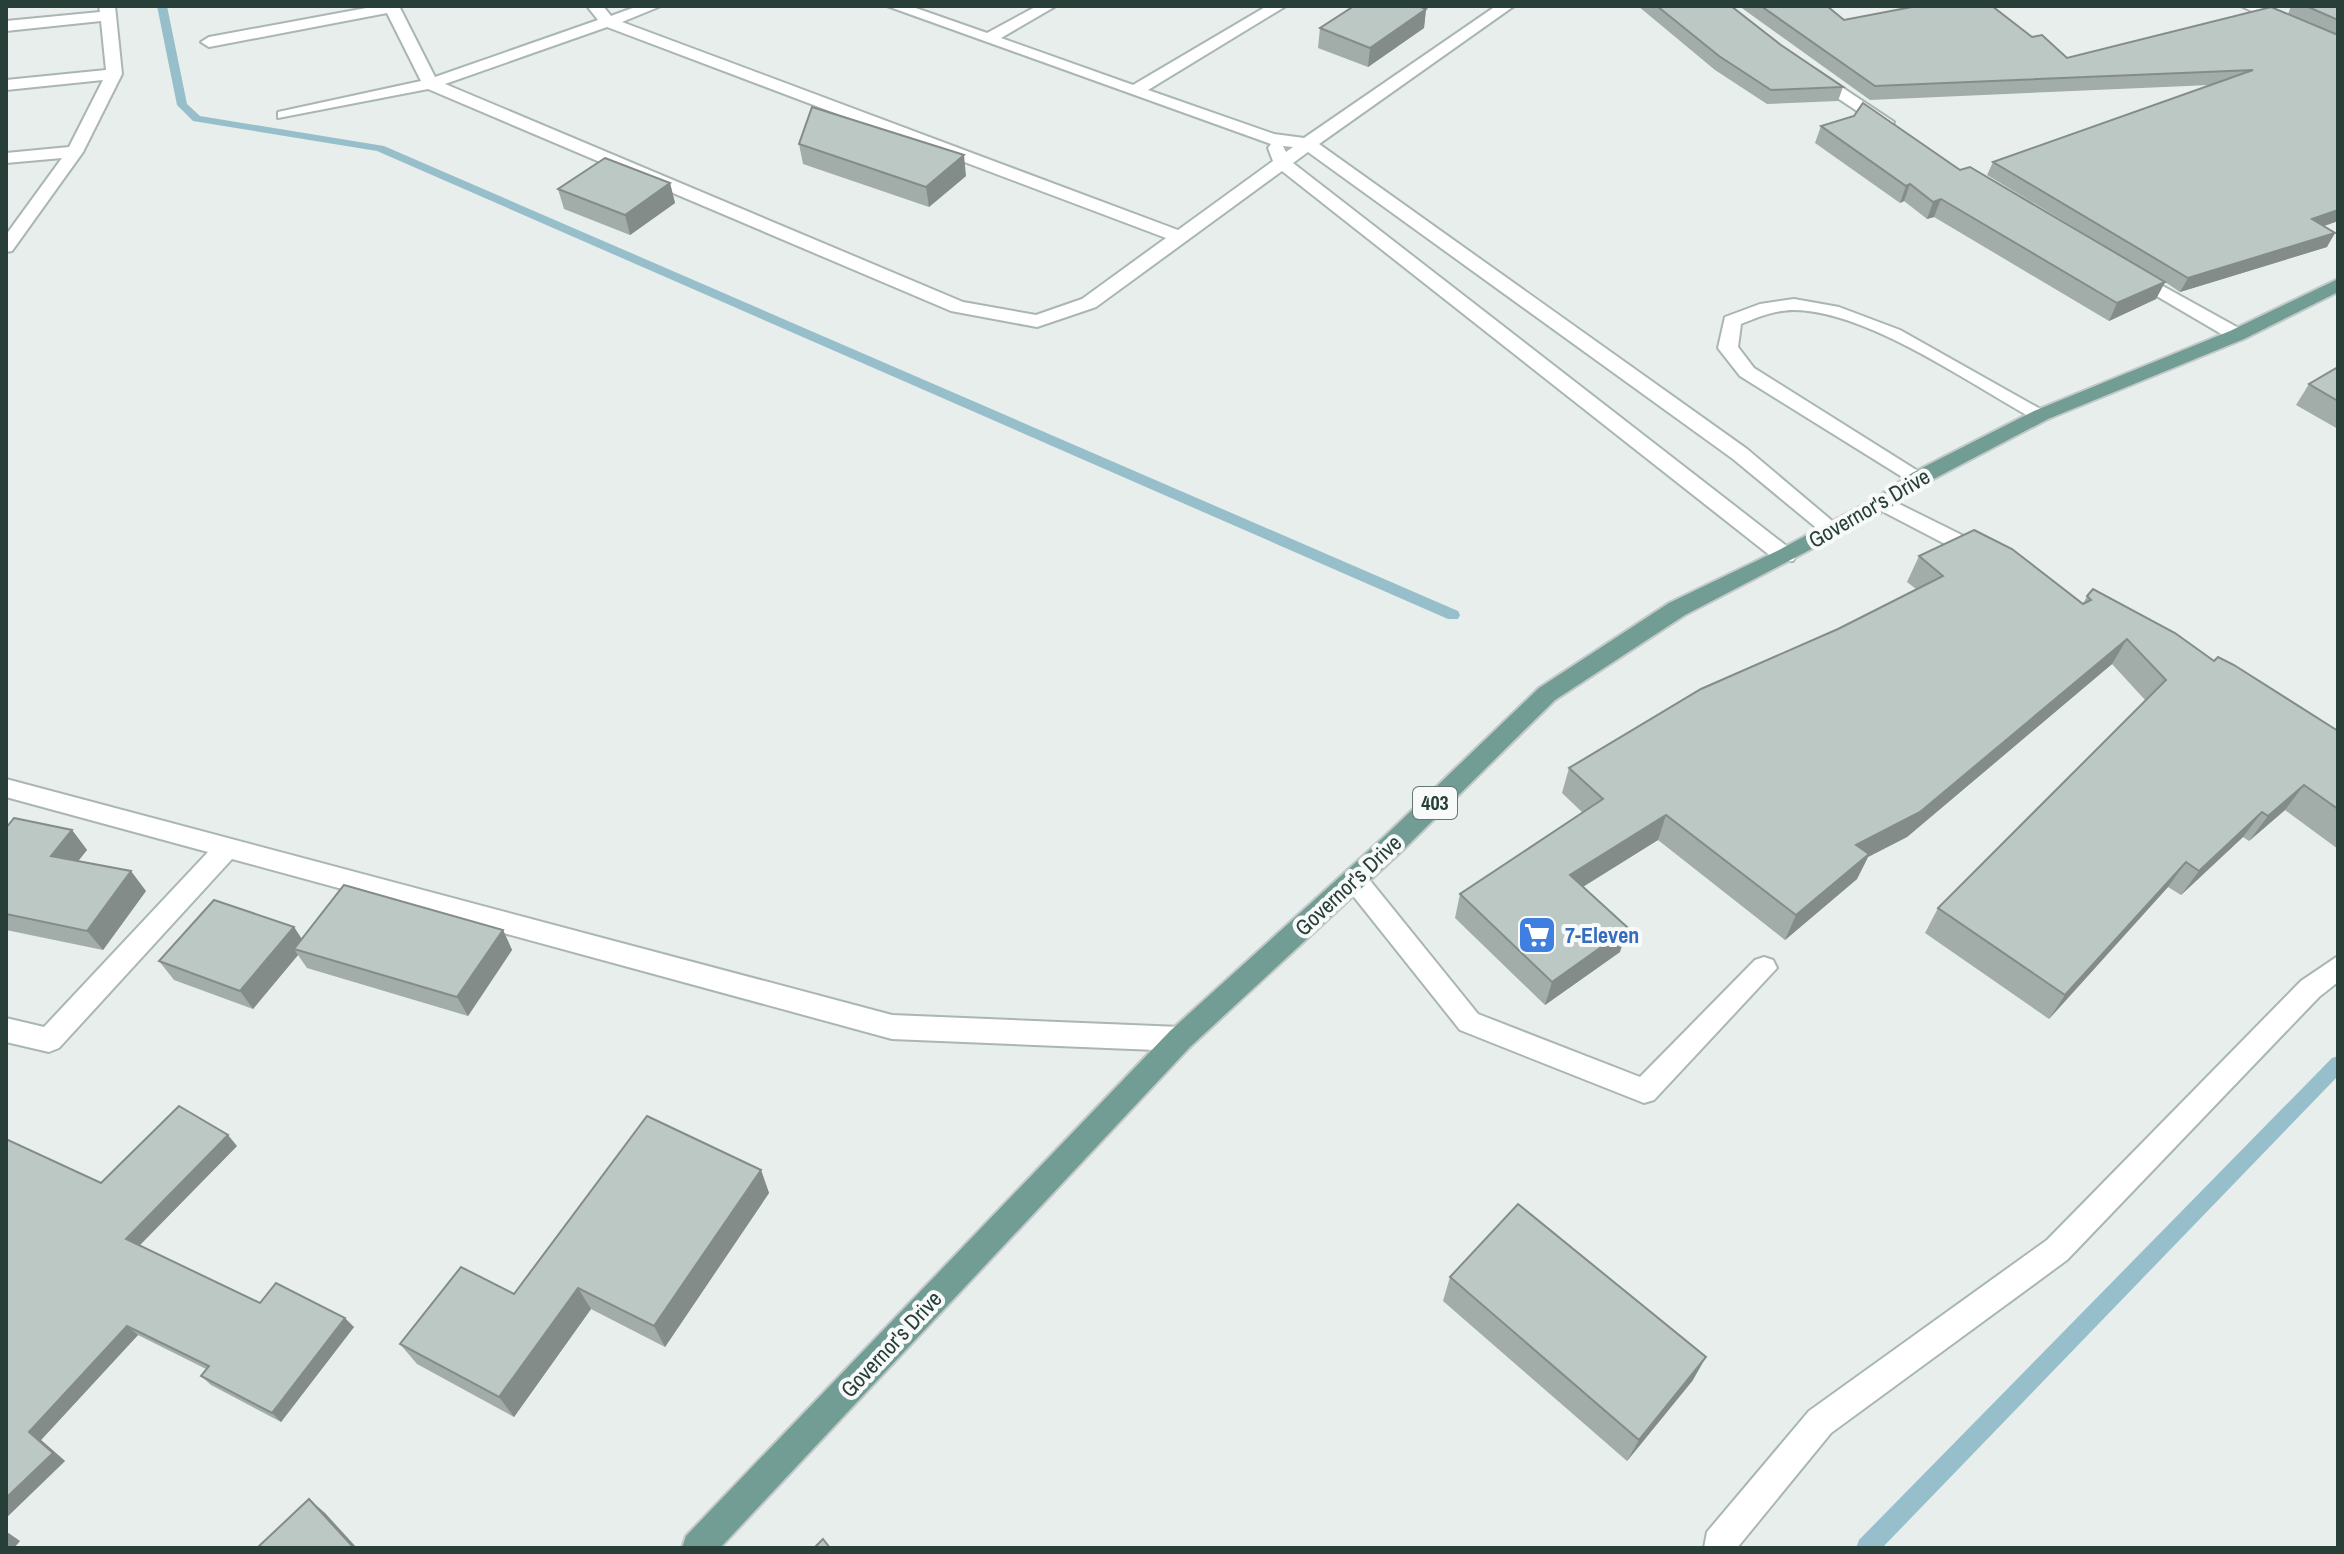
<svg xmlns="http://www.w3.org/2000/svg" width="2344" height="1554" font-family="'Archivo Narrow',sans-serif">
  <style>
    .lines { fill: none; stroke-linecap: round; stroke-linejoin: round }
    .stream { fill: #96bfcb; fill-rule: evenodd }
    .minor-casing { stroke: #aab6b2; stroke-width: 4 }
    .major-casing { stroke: #c3c9c8; stroke-width: 4 }
    .minor { fill: #fff; fill-rule: evenodd }
    .major { fill: #719d95; fill-rule: evenodd }
    .wall { fill: #a2aca9 }
    .shaded-wall { fill: #848c89 }
    .building { fill: #bcc8c4; stroke: #848c89; stroke-width: 2 }
    .labels { text-anchor: middle; stroke-width: 8; stroke-linejoin: round; paint-order: stroke }
    .shield { fill: #f7faf9; stroke: #657673; stroke-width: 2 }
    .shield-label { font-size: 20px; font-weight: bold; fill: #273e39 }
    .street-label { font-size: 22px; fill: #273e39; stroke: #f7faf9 }
    .shop-label { font-size: 22px; font-weight: bold; fill: #366cbe; stroke: #f7faf9; text-anchor: start }
  </style>
  <rect width="100%" height="100%" fill="#e7eeeb"/>
  <g class="lines">
    <g class="stream">
      <path d="M157,6h10l20,98 13,12 184,30 1074,465 2,4 -2,4h-10l-1071,-468 -184,-30 -16,-16z"/>
      <path d="M2338,1056v20l-456,472h-26l3,-8 473,-482z"/>
    </g>
    <g class="minor-casing">
      <g id="minor">
        <path d="M99,6h16l7,68 -39,78 -71,99 -6,1v-17l56,-77 -56,5v-10l63,-6 34,-67 -97,10v-10l100,-10 -5,-49 -95,10v-10l94,-9z"/>
        <path d="M377,6h22l36,71 163,-57 -11,-14h16l8,10 27,-10h23l-39,16 556,208 95,-69 -5,-13 3,-4 -384,-138h23l77,27 50,-27h19l-55,32 132,47 134,-79h19l-138,84 126,44 30,4 192,-132h18l-195,138 428,305 96,81 -11,7 -7,-2 -92,-76 -425,-307 -15,11 500,388 3,5 -3,5h-16l-495,-390 -186,136 -59,20 -86,-16 -523,-222 -150,29v-6l143,-31 -34,-68 -178,34 -8,-5 8,-5zM607,27l559,211 -84,61 -46,16 -73,-13 -518,-218zM1283,146l10,1 -7,5z"/>
        <path d="M2241,6h21l76,34v11z"/>
        <path d="M1813,70l6,2 75,50 -2,4h-12l-73,-48 -2,-3z"/>
        <path d="M2132,269l112,62 2,4 -9,6 -7,-2 -104,-61v-8z"/>
        <path d="M1794,299l45,8 61,23 151,85 -3,4h-14c-64,-35 -166,-108 -240,-109 -19,0 -36,7 -53,14l-3,23 16,21 175,110 -3,5h-14l-172,-107 -22,-28 7,-31 35,-13z"/>
        <path d="M1883,496l105,52 3,5 -3,5h-16l-96,-50 -3,-5 3,-5z"/>
        <path d="M6,779l886,236 288,12 10,4 3,8 -3,8 -10,4 -288,-12 -660,-180 -173,189 -10,4 -43,-10v-24l38,9 164,-175 -202,-55z"/>
        <path d="M1355,870l9,3 114,141 162,63 115,-117 9,-3 9,3 4,8 -123,132 -10,3 -184,-73 -114,-143 -4,-7 4,-7z"/>
        <path d="M2338,956v26l-19,15 -252,263 -236,173 -94,115h-33l3,-16 102,-121 238,-171 254,-259z"/>
      </g>
    </g>
    <g class="major-casing">
      <path id="major" d="M2338,279v13l-94,47 -196,80 -122,64 -36,25 -205,107 -130,85 -151,149 -214,198 -470,501h-38l4,-12 484,-505 216,-196 153,-147 130,-85 108,-52 99,-53 36,-25 122,-62 196,-80z"/>
    </g>
    <use href="#minor" class="minor"/>
    <use href="#major" class="major"/>
  </g>
  <g class="wall">
    <path d="M1638,6h93l50,39 62,42 -5,14 -71,3 -52,-34z"/>
    <path d="M1739,6h88l17,14 188,17 35,21 221,-44 3,-8h47v215l-14,5 3,21 -147,45 -15,-10 -9,17 -47,22 -175,-104 -7,2 -23,-18 -4,2 -85,-60 6,-17 139,44 150,79 -123,-74 6,-13 217,-77 -340,15z"/>
    <path d="M1426,9l-2,19 -56,39 -50,-19 2,-20z"/>
    <path d="M799,144l167,32 -37,31 -126,-43z"/>
    <path d="M670,183l5,20 -45,32 -66,-26 -6,-20z"/>
    <path d="M2338,367v62l-42,-24 13,-21z"/>
    <path d="M1919,556l164,48 4,-8 127,65 124,70v118l-53,-39 -36,31 -6,-4 -62,58 -13,-8 -119,132 -124,-86 13,-25 208,-207 -34,-37 -205,173 -39,20 -11,22 -72,61 -127,-100 -75,47 37,65 -75,53 -90,-87 5,-24 123,-81 -21,-20 7,-25 347,-179 -9,-7z"/>
    <path d="M6,828l66,2 15,20 -9,11 68,30 -43,59 -97,-20z"/>
    <path d="M294,927l8,12 201,-9 9,20 -44,66 -161,-48 -9,-13 -45,54 -79,-29 -15,-19z"/>
    <path d="M237,1146l-97,99 120,58 94,24 -73,95 -70,-37 -10,-9 5,-7 -68,-34 -97,105 24,21 -59,57 95,-335z"/>
    <path d="M761,1170l8,23 -104,154 -74,-38 -77,108 -97,-53 -17,-20 114,-50z"/>
    <path d="M1450,1277l243,103 -66,81 -184,-160z"/>
  </g>
  <g class="shaded-wall">
    <path d="M1426,9l-2,19 -56,39 2,-19z"/>
    <path d="M964,155l2,21 -37,31 -3,-20z"/>
    <path d="M670,183l5,20 -45,32 -5,-20z"/>
    <path d="M1910,184l-6,17 -4,2 6,-17z"/>
    <path d="M1941,199l-7,18 -7,2 6,-17z"/>
    <path d="M2338,210v11l-34,12 8,-14z"/>
    <path d="M2335,233l-8,14 -147,45 8,-14z"/>
    <path d="M2165,282l-9,17 -47,22 8,-18z"/>
    <path d="M2127,639l-15,25 -205,173 -39,20 -11,22 -72,61 11,-25 60,-70z"/>
    <path d="M2304,785l-19,25 -36,31 19,-25z"/>
    <path d="M2262,812l-19,25 -62,58 18,-24z"/>
    <path d="M1666,815l-8,25 -95,59 7,-24z"/>
    <path d="M72,830l15,20 -21,26 -15,-20z"/>
    <path d="M2186,862l-18,25 -119,132 16,-24z"/>
    <path d="M131,871l15,20 -43,59 -16,-19z"/>
    <path d="M294,927l12,19 -12,3 4,6 -45,54 -13,-18z"/>
    <path d="M1628,928l-8,24 -75,53 7,-23z"/>
    <path d="M503,930l9,20 -44,66 -11,-19z"/>
    <path d="M228,1135l9,11 -101,103 -10,-10z"/>
    <path d="M761,1170l8,23 -104,154 -11,-21z"/>
    <path d="M578,1288l13,21 -77,108 -15,-20z"/>
    <path d="M345,1318l9,9 -73,95 -9,-9z"/>
    <path d="M127,1326l11,9 -97,105 24,21 -59,57v-20l23,-66z"/>
    <path d="M1706,1357l-13,23 -66,81 12,-21z"/>
    <path d="M309,1499l16,14 32,35h-3z"/>
    <path d="M7,1532l13,9 -6,7h-8v-14z"/>
  </g>
  <g class="building">
    <path d="M1354,6h64l8,3 -56,39 -50,-20z"/>
    <path d="M1657,6h74l50,39 62,42 -72,3 -52,-34z"/>
    <path d="M1761,6h66l17,14 73,-14h75l40,31 10,-2 25,23 204,-51 67,28v175l-26,9 23,14 -147,45 -195,-116 260,-92 -378,16z"/>
    <path d="M2306,6h32v14z"/>
    <path d="M1863,103l97,67 10,-3 195,115 -48,21 -176,-104 -8,3 -23,-18 -4,2 -85,-60 33,-10z"/>
    <path d="M812,107l152,48 -38,32 -127,-43z"/>
    <path d="M605,158l65,25 -45,32 -67,-26z"/>
    <path d="M2338,367v34l-29,-17z"/>
    <path d="M1974,530l38,19 71,55 8,-4 -4,-4 6,-7 82,44 39,28 4,-4 16,8 104,66v78l-34,-24 -36,31 -6,-4 -63,59 -13,-9 -121,133 -127,-87 228,-228 -39,-41 -207,173 -64,33 13,9 -73,61 -130,-100 -96,60 58,53 -76,54 -92,-88 143,-95 -34,-31 132,-79 137,-60 105,-53 -24,-20z"/>
    <path d="M14,818l58,12 -21,26 80,15 -44,60 -81,-17v-86z"/>
    <path d="M344,885l159,45 -46,67 -163,-48z"/>
    <path d="M214,900l80,27 -54,64 -81,-30z"/>
    <path d="M179,1106l49,29 -102,104 134,64 16,-20 69,35 -73,95 -71,-37 8,-10 -82,-40 -98,106 24,21 -47,45v-359l95,44z"/>
    <path d="M647,1116l114,54 -107,156 -76,-38 -79,109 -99,-53 61,-77 53,27z"/>
    <path d="M1518,1204l188,153 -67,83 -189,-163z"/>
    <path d="M309,1499l45,49h-97z"/>
    <path d="M823,1539l7,9h-16z"/>
  </g>
  <defs>
    <g id="supermarket-square" transform="scale(2)"><rect x="-9" y="-9" width="18" height="18" rx="4" fill="#3f7fe0" stroke="#f7faf9"/><path d="M-6-5.5h2.5l.6 2H6L4.5 2H-2.5L-4.4-4H-6ZM-1.5 3.2a1.3 1.3 0 1 0 .1 0ZM3 3.2a1.3 1.3 0 1 0 .1 0Z" fill="#fff"/></g>
  </defs>
  <g fill-rule="evenodd">
    <use href="#supermarket-square" x="1537" y="935"/>
  </g>
  <g class="labels">
    <rect class="shield" x="1413" y="787" width="44" height="32" rx="6"/>
    <g class="shield-label">
      <text x="1435" y="810">403</text>
    </g>
    <g class="street-label">
      <text transform="translate(1869 508) rotate(-30)" y="8">Governor's Drive</text>
      <text transform="translate(1348 885) rotate(-43)" y="8">Governor's Drive</text>
      <text transform="translate(891 1344) rotate(-47)" y="8">Governor's Drive</text>
    </g>
    <g class="shop-label">
      <text x="1565" y="943">7-Eleven</text>
    </g>
  </g>
  <rect width="2344" height="1554" fill="none" stroke="#273e39" stroke-width="16"/>
</svg>
